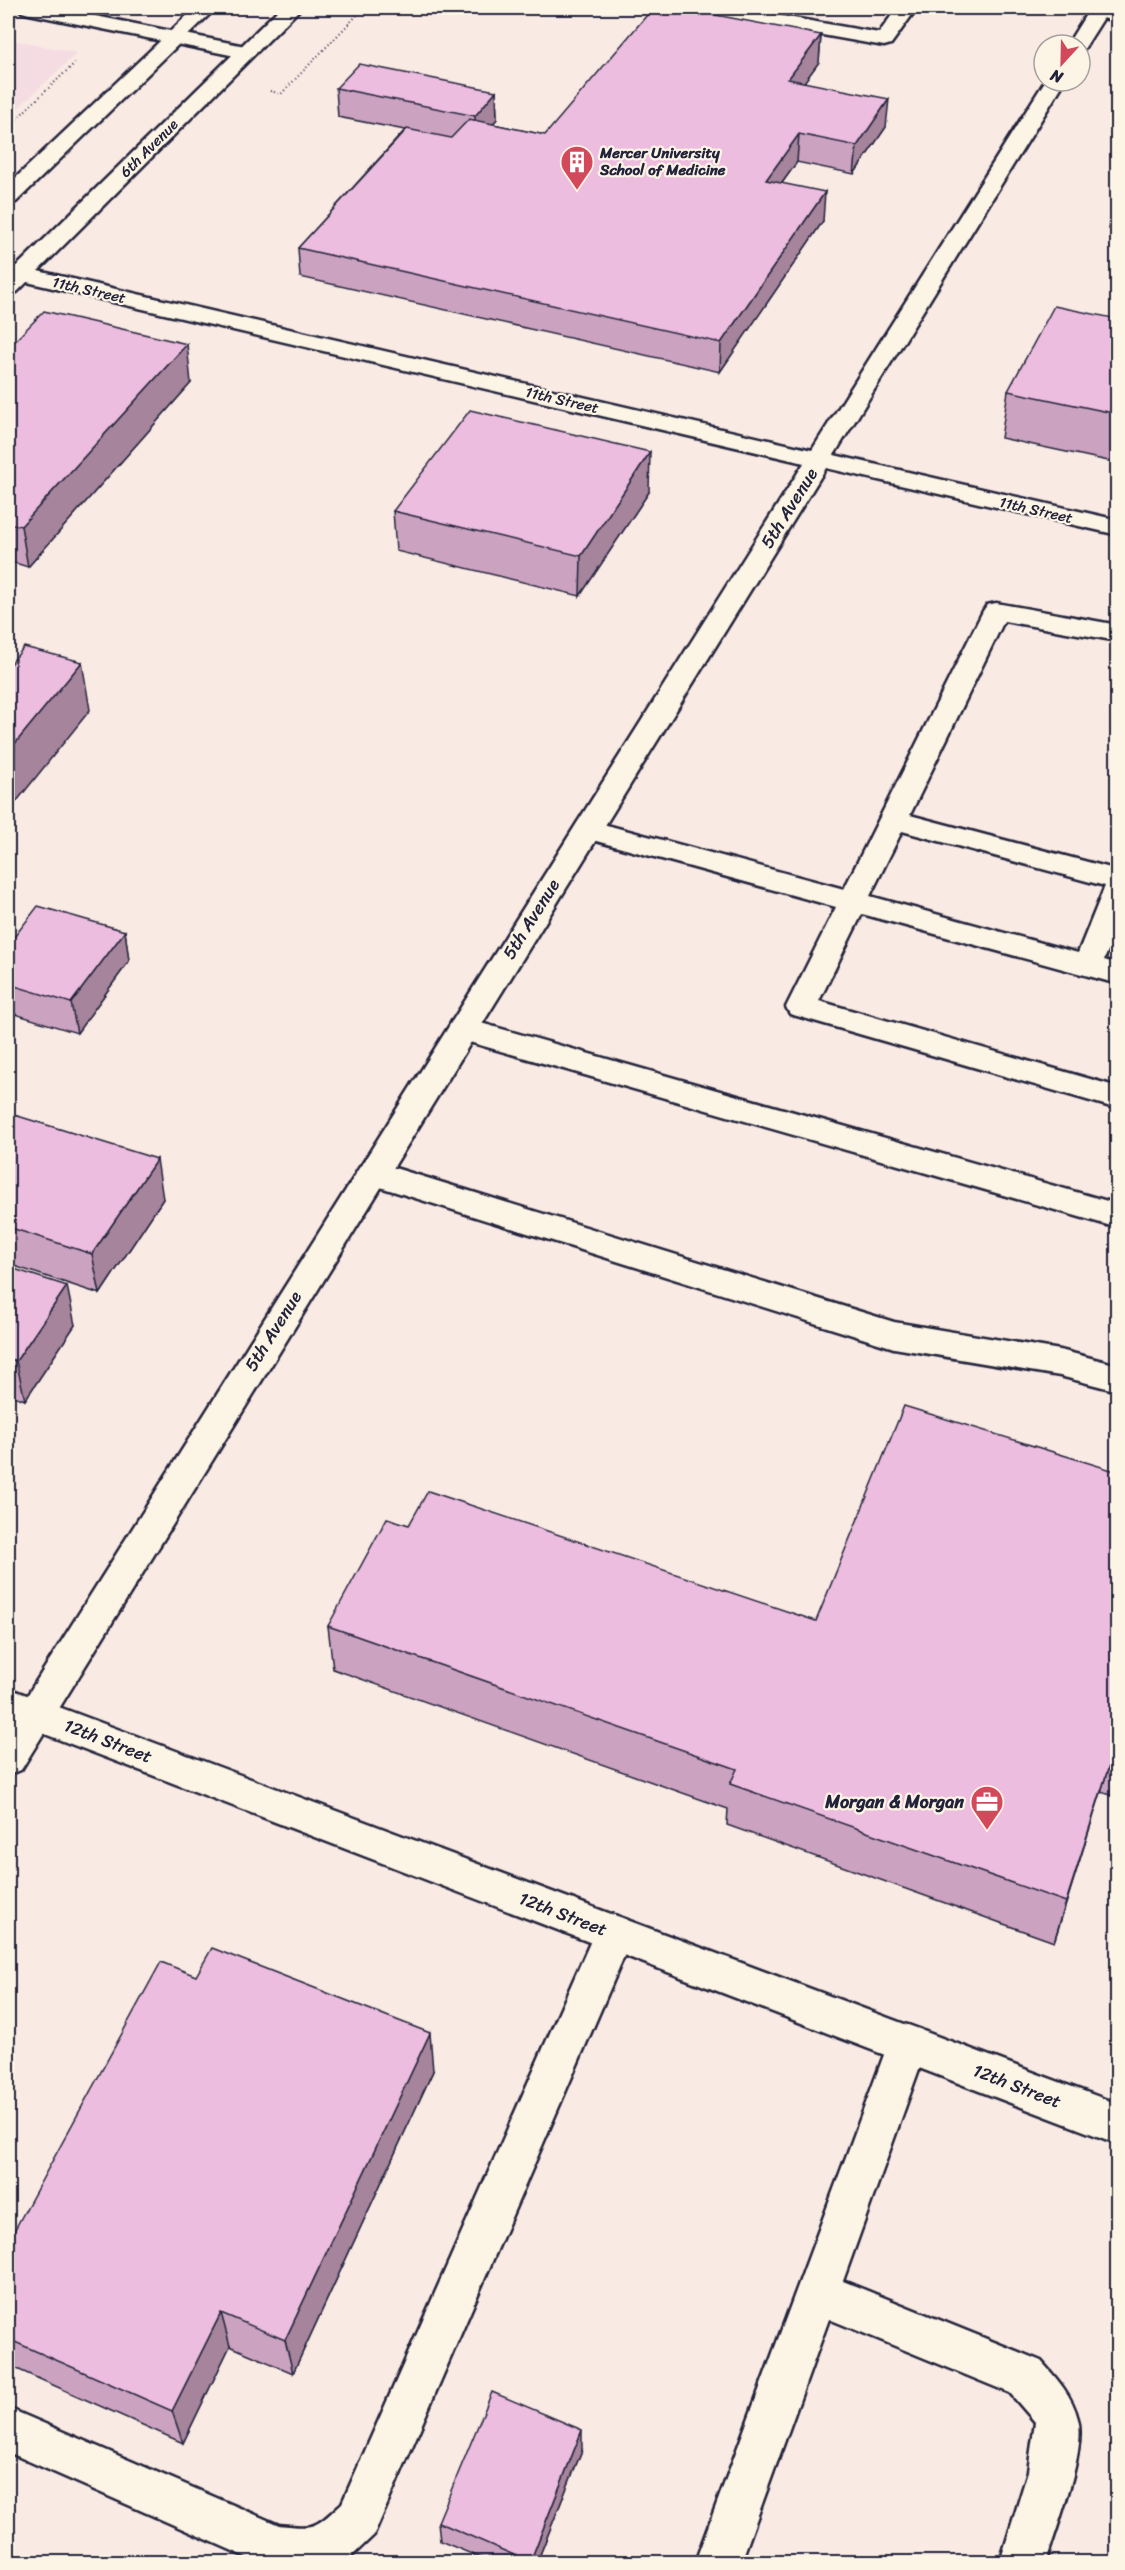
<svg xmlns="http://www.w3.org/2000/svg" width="1125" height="2570" font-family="Sriracha,sans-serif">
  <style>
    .built { fill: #f5dce2 }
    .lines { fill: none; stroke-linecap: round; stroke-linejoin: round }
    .lane-casing { stroke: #22223b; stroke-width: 5 }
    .street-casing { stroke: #22223b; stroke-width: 5 }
    .secondary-casing { stroke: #22223b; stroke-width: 5 }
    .path { stroke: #22223b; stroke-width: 2; stroke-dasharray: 1 3; stroke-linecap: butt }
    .lane { fill: #fcf5e5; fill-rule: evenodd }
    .street { fill: #fcf5e5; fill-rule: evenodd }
    .secondary { fill: #fcf5e5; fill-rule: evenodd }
    .wall { fill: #cba3c0; stroke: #22223b; stroke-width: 1.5 }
    .shaded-wall { fill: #a5849c; stroke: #22223b; stroke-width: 1.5 }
    .building { fill: #ecbddf; stroke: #22223b; stroke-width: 1.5 }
    .labels { text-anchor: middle; stroke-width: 4.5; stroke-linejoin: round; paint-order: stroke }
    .far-street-label { font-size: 15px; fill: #22223b; stroke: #fcf5e5 }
    .far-poi-label { font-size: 15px; font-weight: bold; fill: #22223b; stroke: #fcf5e5; text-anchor: start }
    .street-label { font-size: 18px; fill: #22223b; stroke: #fcf5e5 }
    .poi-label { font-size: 18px; font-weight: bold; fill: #22223b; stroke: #fcf5e5; text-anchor: end }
  </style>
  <rect width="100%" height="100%" fill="#f9eae4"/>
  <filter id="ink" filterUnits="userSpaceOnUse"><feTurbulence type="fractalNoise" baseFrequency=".0167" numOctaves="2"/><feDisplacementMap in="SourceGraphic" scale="12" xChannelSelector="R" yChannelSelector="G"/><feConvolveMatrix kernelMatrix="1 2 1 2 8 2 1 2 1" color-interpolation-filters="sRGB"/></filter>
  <g filter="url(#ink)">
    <path class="built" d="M8,39l69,14 -69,64z"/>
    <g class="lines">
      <g class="lane-casing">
        <g id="lane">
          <path d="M695,8h41l143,25 18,-25h20l-26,36 -7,2 -179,-32 -7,-2z"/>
          <path d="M1092,8l26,1v12l-27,-5 -3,-4z"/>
          <path d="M996,603l122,22v16l-114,-20 -94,194 208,55v57l-14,33 14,4v20l-256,-70 -43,87 299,86v22l-328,-95 -4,-7 50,-100 -258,-71 -4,-7 4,-7 10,-2 256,69 139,-278 4,-6zM902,831l203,55 -27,67 -208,-57z"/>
          <path d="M463,1018l655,186v24l-666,-191 -4,-8 4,-8z"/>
          <path d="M372,1161l522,161 166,28 58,15v26l-58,-15 -166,-28 -533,-167 -5,-8 5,-8z"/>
          <path d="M614,1915l14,5 6,13 -260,602 -22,21 -15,6h-79l-250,-110v-44l271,117c37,4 36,3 63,-22l258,-583z"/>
          <path d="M908,2025l14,5 6,14 -85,237 198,80c16,18 31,34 37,58 9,31 -22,110 -32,143h-46l28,-91 7,-49 -25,-29 -181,-74 -88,243h-46l193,-518 6,-14z"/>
        </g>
      </g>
      <g class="street-casing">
        <g id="street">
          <path d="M19,8h37l189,38 7,2 3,4 -3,4 -7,2 -216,-44 -7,-2z"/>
          <path d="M8,1688l1110,416v40l-1110,-424z"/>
        </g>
      </g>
      <g class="secondary-casing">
        <g id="secondary">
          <path d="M195,8h21l-200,194 -8,1v-18z"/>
          <path d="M280,8h21l-263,263 774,179 233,-369h20l-231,374 284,65v15l-292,-67 -805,1302 -13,5v-49l796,-1263 -777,-181 -10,10 -9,2v-30l9,2z"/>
          <path d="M1090,8h20l-26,41 -4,1v-5h-13z"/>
        </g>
      </g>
      <g class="path">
        <path d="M270,91l11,3 83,-86"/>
        <path d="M8,127l69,-66"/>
      </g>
      <use href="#lane" class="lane"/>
      <use href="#street" class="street"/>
      <use href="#secondary" class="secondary"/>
    </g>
    <g class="wall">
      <path d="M821,35l-2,27 -15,20 82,45 -32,47 -57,-12 -15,21 41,38 -103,151 -420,-95 -2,-29 107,-118 -67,-13 -2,-29 160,3 1,28 -4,5 52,11z"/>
      <path d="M1118,187v44l-9,-2 6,-38z"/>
      <path d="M1118,319v144l-117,-25 7,-47z"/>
      <path d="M8,348l183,35 -163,184 -20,-6z"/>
      <path d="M649,492l-69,104 -184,-45 -3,-40z"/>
      <path d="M125,931l4,30 -52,72 -69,-21v-67z"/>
      <path d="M8,1113l155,86 -63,95 -92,-30z"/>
      <path d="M8,1267l67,58 -50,75 -17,-6z"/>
      <path d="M1118,1472v325l-17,-5 -47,150 -327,-117 1,-16 -395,-140 -5,-43 81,-101 407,96z"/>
      <path d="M433,2071l-140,302 -63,-27 -47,97 -175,-78v-123z"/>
      <path d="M582,2450l-45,112h-46l-51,-21 -2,-19z"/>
    </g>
    <g class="shaded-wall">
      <path d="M821,35l-2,27 -33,45 2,-28z"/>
      <path d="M496,91l1,28 -22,26v-29z"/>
      <path d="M889,99l-3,28 -32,47 3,-28z"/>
      <path d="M799,134l-2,28 -33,46 2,-28z"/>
      <path d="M825,192l-2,29 -103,151 1,-29z"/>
      <path d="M187,344l4,39 -163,184 -7,-41z"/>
      <path d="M650,452l-1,40 -69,104 1,-40z"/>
      <path d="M82,662l8,48 -82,102v-60z"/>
      <path d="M125,931l4,30 -52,72 -6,-30z"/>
      <path d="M157,1159l6,40 -63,95 -8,-40z"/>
      <path d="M67,1286l8,39 -50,75 -9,-39z"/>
      <path d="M1114,1750l-13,42 -47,150 12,-40z"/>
      <path d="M430,2033l3,38 -140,302 -8,-33z"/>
      <path d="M221,2313l9,33 -47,97 -11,-32z"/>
      <path d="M582,2430v20l-45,112h-7z"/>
    </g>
    <g class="building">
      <path d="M653,8h26l142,27 -33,44 101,20 -32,47 -58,-12 -33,46 59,12 -104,151 -423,-95 109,-119 44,9 18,-19 76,16z"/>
      <path d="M359,64l137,27 -21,25 -139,-28z"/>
      <path d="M1054,306l64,13v95l-110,-23z"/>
      <path d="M44,311l143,33 -166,182 -13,-3v-175z"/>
      <path d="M470,410l180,42 -69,104 -188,-45z"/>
      <path d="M24,647l58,15 -74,90v-85z"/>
      <path d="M38,906l87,25 -54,72 -63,-19v-39z"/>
      <path d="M8,1113l149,46 -65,95 -84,-27z"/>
      <path d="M8,1267l59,19 -51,75 -8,-3z"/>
      <path d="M904,1406l214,66v279l-4,-1 -48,152 -336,-118 7,-15 -409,-143 59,-108 22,7 19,-34 388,130z"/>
      <path d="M212,1948l218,85 -145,307 -64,-27 -49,98 -164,-72v-97l153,-280 35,14z"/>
      <path d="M492,2392l90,38 -52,132 -92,-40z"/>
    </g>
  </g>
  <defs>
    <g id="building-pin" transform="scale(1.725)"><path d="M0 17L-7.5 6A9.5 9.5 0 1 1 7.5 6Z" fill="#d1495b" stroke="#fcf5e5"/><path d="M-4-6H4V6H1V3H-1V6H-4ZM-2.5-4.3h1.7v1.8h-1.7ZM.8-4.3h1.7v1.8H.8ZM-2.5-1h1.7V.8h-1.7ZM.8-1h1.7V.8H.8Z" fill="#fff"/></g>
    <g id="office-pin" transform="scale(1.725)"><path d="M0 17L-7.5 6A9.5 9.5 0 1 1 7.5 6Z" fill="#d1495b" stroke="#fcf5e5"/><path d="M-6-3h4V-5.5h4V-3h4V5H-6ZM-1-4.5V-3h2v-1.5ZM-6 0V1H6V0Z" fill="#fff"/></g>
  </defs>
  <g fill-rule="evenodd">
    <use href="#building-pin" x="577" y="162"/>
    <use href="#office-pin" x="987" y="1802"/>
  </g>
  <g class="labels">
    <g class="far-street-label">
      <text transform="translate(149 148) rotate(-45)" y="5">6th Avenue</text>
      <text transform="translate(89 290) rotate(13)" y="5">11th Street</text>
      <text transform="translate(562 400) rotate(13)" y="5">11th Street</text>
      <text transform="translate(1036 510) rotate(13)" y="5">11th Street</text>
    </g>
    <g class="far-poi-label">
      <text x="600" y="158">Mercer University<tspan x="600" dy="17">School of Medicine</tspan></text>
    </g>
    <g class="street-label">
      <text transform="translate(789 508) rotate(-58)" y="6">5th Avenue</text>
      <text transform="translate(531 919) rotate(-58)" y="6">5th Avenue</text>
      <text transform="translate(273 1331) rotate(-58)" y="6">5th Avenue</text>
      <text transform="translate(108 1741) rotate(21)" y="6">12th Street</text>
      <text transform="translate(563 1914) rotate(21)" y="6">12th Street</text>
      <text transform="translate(1017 2086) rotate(21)" y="6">12th Street</text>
    </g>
    <g class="poi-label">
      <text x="964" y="1808">Morgan &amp; Morgan</text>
    </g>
  </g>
  <rect width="1125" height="2570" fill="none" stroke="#fcf5e5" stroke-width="30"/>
  <rect x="15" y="15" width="1095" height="2540" fill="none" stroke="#22223b" stroke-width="2" filter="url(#ink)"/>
  <g transform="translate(1062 63) rotate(202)"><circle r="28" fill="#fcf5e5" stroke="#a5a1a1" stroke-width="1.5"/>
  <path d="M0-4.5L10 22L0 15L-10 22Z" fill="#d1495b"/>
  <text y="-9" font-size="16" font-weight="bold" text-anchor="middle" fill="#22223b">N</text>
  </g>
</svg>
